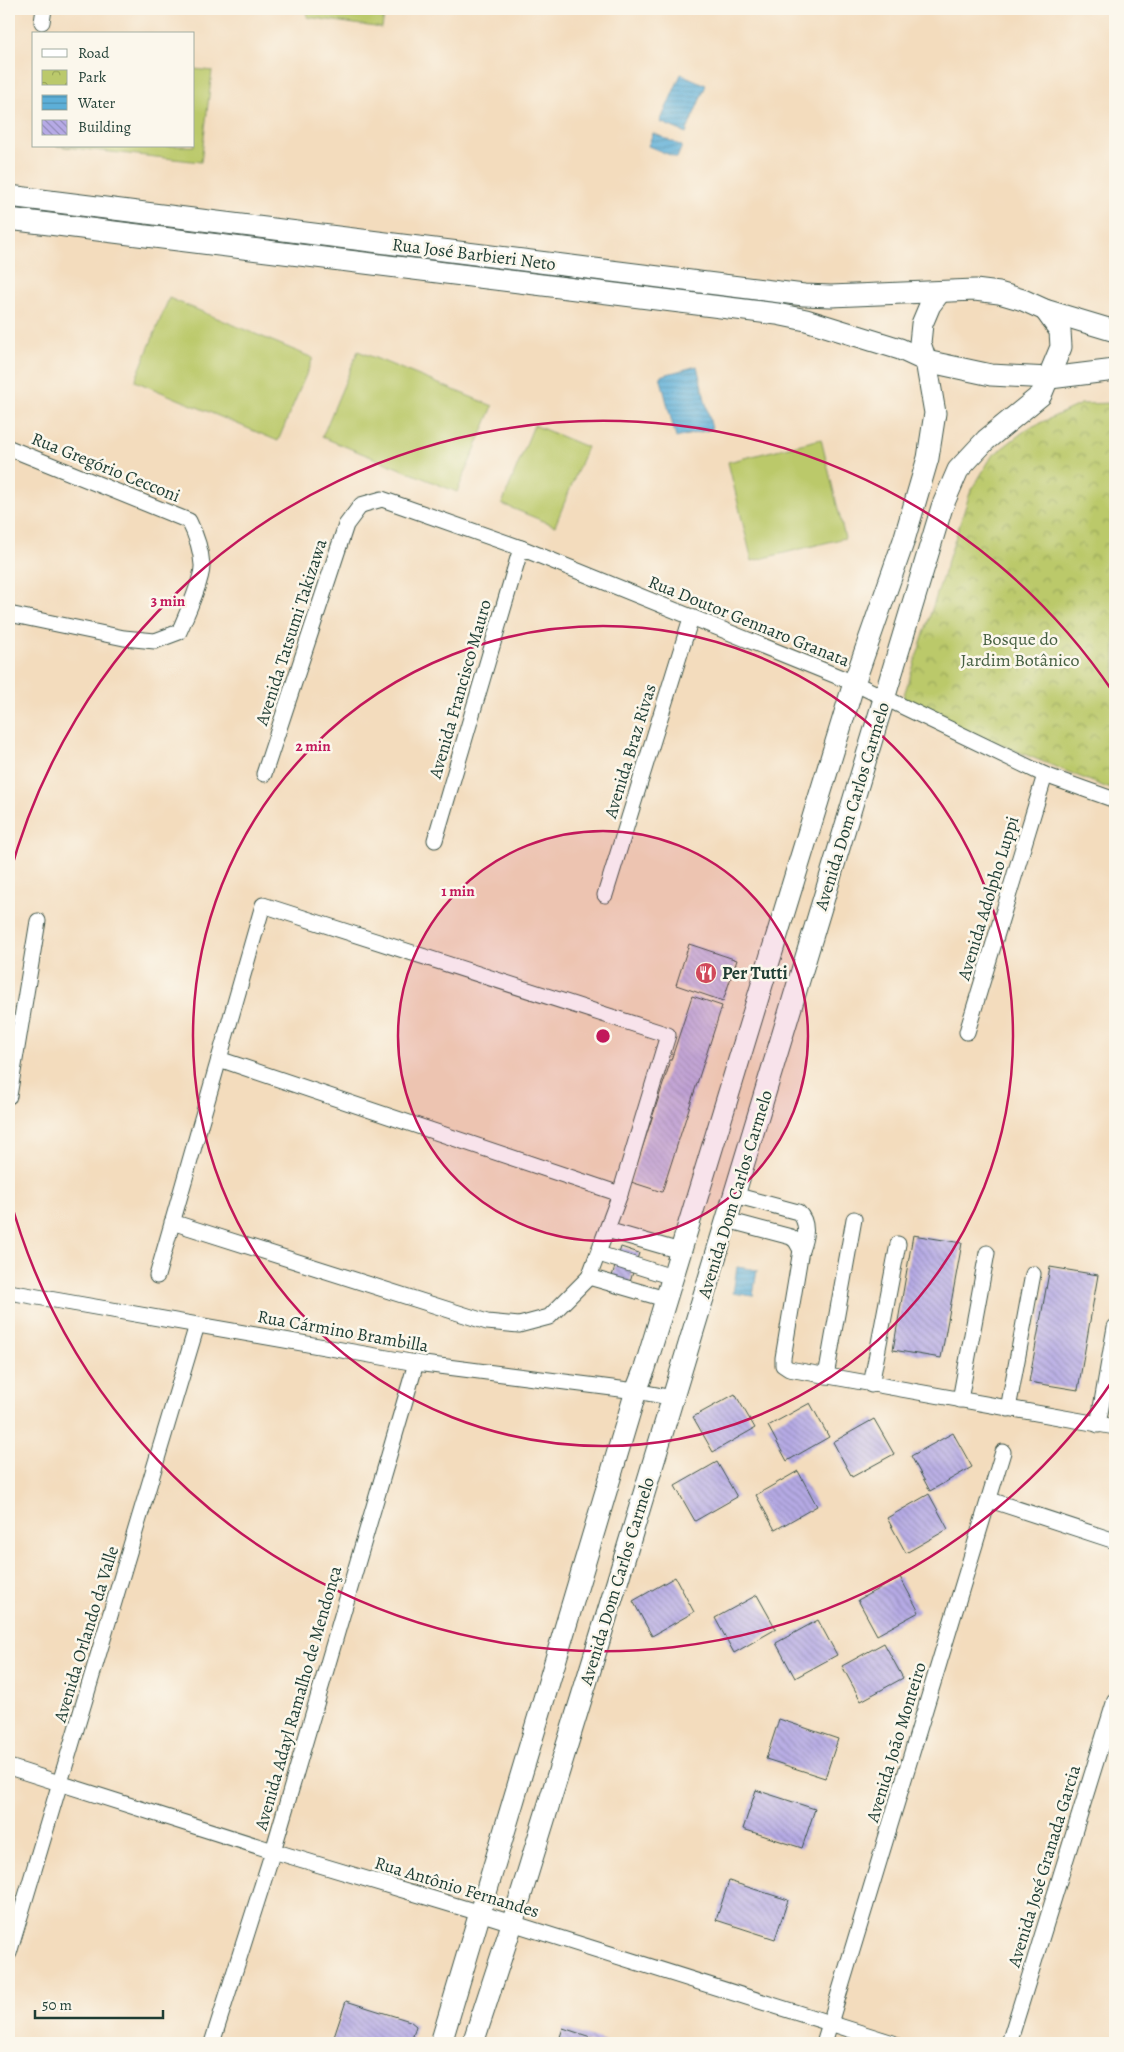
<svg xmlns="http://www.w3.org/2000/svg" width="1124" height="2052" font-family="Alegreya,serif">
  <style>
    .park { fill: url(#park-crowns); stroke: #6d8350 }
    .pitch { fill: #bbc96b; stroke: #6d8350 }
    .water { fill: url(#water-rules); stroke: #3e7686 }
    .building { fill: url(#building-back-hatch) }
    .lines { fill: none; stroke-linecap: round; stroke-linejoin: round }
    .street-casing { stroke: #3f5549; stroke-width: 17 }
    .secondary-casing { stroke: #3f5549; stroke-width: 23 }
    .street { stroke: #fff; stroke-width: 15 }
    .secondary { stroke: #fff; stroke-width: 21 }
    .ring { fill: none; stroke: #c2185b; stroke-width: 2.5 }
    .labels { text-anchor: middle; stroke-width: 5; stroke-linejoin: round; paint-order: stroke }
    .street-label { font-size: 18px; fill: #1f3d34; stroke: #fbf7ec }
    .park-label { font-size: 18px; fill: #466042; stroke: #fbf7ec }
    .poi-label { font-size: 18px; font-weight: bold; fill: #1f3d34; stroke: #fbf7ec; text-anchor: start }
    .centre { fill: #c2185b; stroke: #fbf7ec; stroke-width: 2.5 }
    .ring-label { font-size: 15px; text-anchor: middle; font-weight: bold; fill: #c2185b; stroke: #fbf7ec; stroke-width: 5; stroke-linejoin: round; paint-order: stroke }
  </style>
  <defs>
    <pattern id="park-crowns" width="20" height="18" patternUnits="userSpaceOnUse" patternTransform="scale(1.25)"><rect width="20" height="18" fill="#bbc96b"/><path d="M2 6a3 3 0 1 1 6 0M12 15a3 3 0 1 1 6 0" fill="none" stroke="#97a459"/></pattern>
    <pattern id="water-rules" width="6" height="5" patternUnits="userSpaceOnUse" patternTransform="scale(1.25)"><rect width="6" height="5" fill="#5dafd8"/><path d="M0 2.5h6" fill="none" stroke="#4c90b0"/></pattern>
    <pattern id="building-back-hatch" width="6" height="6" patternUnits="userSpaceOnUse" patternTransform="scale(1.25)"><rect width="6" height="6" fill="#b6aae5"/><path d="M-1 5l2 2M0 0l6 6M5-1l2 2" fill="none" stroke="#938cba"/></pattern>
  </defs>
  <rect width="100%" height="100%" fill="#fbf7ec"/>
  <filter id="ink" filterUnits="userSpaceOnUse"><feTurbulence type="fractalNoise" baseFrequency=".02" numOctaves="2"/><feDisplacementMap in="SourceGraphic" scale="10" xChannelSelector="R" yChannelSelector="G"/><feConvolveMatrix kernelMatrix="1 2 1 2 8 2 1 2 1" color-interpolation-filters="sRGB"/></filter>
  <filter id="wash" filterUnits="userSpaceOnUse"><feTurbulence type="fractalNoise" baseFrequency=".0096" numOctaves="4" result="noise"/><feDisplacementMap in="SourceGraphic" scale="20" xChannelSelector="R" yChannelSelector="G"/><feGaussianBlur stdDeviation="1.12" result="paint"/><feColorMatrix in="noise" values="0 0 0 0 0 0 0 0 0 0 0 0 0 0 0 0 0 1.4 0 .05"/><feComposite in="paint" operator="in"/></filter>
  <g filter="url(#wash)">
    <rect width="100%" height="100%" fill="#f3dcbd"/>
    <path class="park" d="M1115,403v388l-214,-87 69,-211 22,-37 35,-27 54,-25z"/>
    <g class="pitch">
      <path d="M308,9h77l-3,19 -75,-11z"/>
      <path d="M194,69l18,2 -11,91 -145,-16h138z"/>
      <path d="M169,298l144,60 -35,83 -143,-60z"/>
      <path d="M358,351l135,55 -36,86 -135,-55z"/>
      <path d="M534,425l53,22 -32,79 -53,-22z"/>
      <path d="M821,439l24,99 -93,23 -24,-99z"/>
    </g>
    <g class="water">
      <path d="M681,74l25,11 -20,48 -26,-11z"/>
      <path d="M653,133l29,13 -5,12 -29,-12z"/>
      <path d="M697,366l15,63 -36,9 -16,-62z"/>
      <path d="M737,1267l20,3 -4,26 -20,-3z"/>
    </g>
    <g id="blocks">
      <g class="building">
        <path d="M689,944l48,16 -14,41 -47,-16z"/>
        <path d="M692,996l30,10 -60,186 -31,-10z"/>
        <path d="M913,1235l49,8 -21,115 -48,-8z"/>
        <path d="M621,1247l18,6 -13,42 -18,-6z"/>
        <path d="M1050,1267l48,8 -20,115 -49,-8z"/>
        <path d="M735,1394l20,34 -42,24 -20,-35z"/>
        <path d="M810,1403l19,34 -42,24 -19,-35z"/>
        <path d="M874,1419l20,35 -42,23 -19,-35z"/>
        <path d="M953,1433l19,34 -42,24 -19,-35z"/>
        <path d="M717,1462l20,35 -42,24 -20,-35z"/>
        <path d="M798,1471l19,35 -42,24 -19,-35z"/>
        <path d="M929,1494l19,35 -42,24 -19,-35z"/>
        <path d="M675,1577l19,35 -42,24 -19,-35z"/>
        <path d="M900,1577l19,35 -42,23 -19,-35z"/>
        <path d="M757,1595l19,34 -42,24 -19,-35z"/>
        <path d="M818,1620l19,35 -42,23 -19,-35z"/>
        <path d="M884,1643l19,35 -42,23 -19,-35z"/>
        <path d="M779,1719l59,20 -13,39 -59,-19z"/>
        <path d="M756,1790l59,19 -13,39 -59,-19z"/>
        <path d="M729,1881l59,19 -13,39 -59,-19z"/>
        <path d="M346,2001l64,20 6,5 -5,17h-79z"/>
        <path d="M563,2028l46,15h-51z"/>
      </g>
    </g>
  </g>
  <g filter="url(#ink)">
    <use href="#blocks" fill-opacity="0" stroke="#3f5549" stroke-width="1"/>
    <g class="lines">
      <g class="street-casing">
        <g id="street">
          <path d="M42,22l2,-13"/>
          <path d="M9,448l180,73c7,14 12,28 13,44 1,14 -17,53 -23,67l-24,9 -31,-3 -115,-24"/>
          <path d="M264,774l82,-249 15,-20 21,-6 139,49 333,135 191,92 70,25"/>
          <path d="M435,840l86,-292"/>
          <path d="M605,895l86,-277"/>
          <path d="M967,1032l78,-257"/>
          <path d="M219,1059l401,135"/>
          <path d="M9,1096l29,-175"/>
          <path d="M734,1195l64,17c11,10 8,26 3,38l-18,108v7l6,4 326,58"/>
          <path d="M727,1220l64,17 5,4 5,9"/>
          <path d="M607,1230l73,21"/>
          <path d="M599,1254l73,23"/>
          <path d="M157,1276l106,-371 405,130 -48,159 -31,83 -40,40 -30,8 -32,-3 -315,-100"/>
          <path d="M589,1277l76,22"/>
          <path d="M9,1292l407,71 220,28 37,7"/>
          <path d="M826,1376l28,-157"/>
          <path d="M871,1385l27,-141"/>
          <path d="M960,1400l27,-147"/>
          <path d="M1008,1409l25,-135"/>
          <path d="M1098,1425l17,-98"/>
          <path d="M990,1500l125,41"/>
          <path d="M9,1767l264,84 207,62 413,130"/>
          <path d="M9,1953l188,-628"/>
          <path d="M212,2043l61,-192 143,-488"/>
          <path d="M824,2043l179,-591"/>
          <path d="M1009,2043l106,-343"/>
        </g>
      </g>
      <g class="secondary-casing">
        <g id="secondary">
          <path d="M9,196l795,99 27,1 144,-6 24,3 24,7 22,10 70,21"/>
          <path d="M9,219l768,95 29,6 94,29 26,12 65,14 59,3 65,-8"/>
          <path d="M441,2043l195,-652 9,-23 209,-685 50,-143 24,-82 7,-45 -9,-52 -6,-18 2,-19 8,-19 10,-13"/>
          <path d="M473,2043l39,-119 114,-371 316,-1046 16,-37 28,-30 55,-45 20,-48 -1,-16 -15,-21"/>
        </g>
      </g>
      <use href="#street" class="street"/>
      <use href="#secondary" class="secondary"/>
    </g>
  </g>
  <circle cx="603" cy="1036" r="205" fill="#c2185b" fill-opacity=".12"/>
  <g class="ring">
    <circle cx="603" cy="1036" r="205"/>
    <circle cx="603" cy="1036" r="410"/>
    <path d="M1113 1380A615 615 0 0 1 9 1195M9 877A615 615 0 0 1 1113 692"/>
  </g>
  <defs>
    <g id="restaurant-disc" transform="scale(1.125)"><circle r="9.5" fill="#d1495b" stroke="#fbf7ec"/><path d="M-5-6h1v4h1v-4h1v4h1v-4h1v5L-1.5 .5V6h-2V.5L-5-1ZM5-6V6H3V1.5H1.5Q1.5-4 5-6Z" fill="#fff"/></g>
  </defs>
  <g fill-rule="evenodd">
    <use href="#restaurant-disc" x="706" y="973"/>
  </g>
  <g class="labels">
    <g class="street-label">
      <text transform="translate(474 254) rotate(7)" y="6">Rua José Barbieri Neto</text>
      <text transform="translate(106 467) rotate(22)" y="6">Rua Gregório Cecconi</text>
      <text transform="translate(749 621) rotate(22)" y="6">Rua Doutor Gennaro Granata</text>
      <text transform="translate(291 632) rotate(-72)" y="6">Avenida Tatsumi Takizawa</text>
      <text transform="translate(460 689) rotate(-74)" y="6">Avenida Francisco Mauro</text>
      <text transform="translate(630 751) rotate(-73)" y="6">Avenida Braz Rivas</text>
      <text transform="translate(852 806) rotate(-73)" y="6">Avenida Dom Carlos Carmelo</text>
      <text transform="translate(988 898) rotate(-73)" y="6">Avenida Adolpho Luppi</text>
      <text transform="translate(735 1194) rotate(-73)" y="6">Avenida Dom Carlos Carmelo</text>
      <text transform="translate(343 1331) rotate(10)" y="6">Rua Cármino Brambilla</text>
      <text transform="translate(617 1581) rotate(-73)" y="6">Avenida Dom Carlos Carmelo</text>
      <text transform="translate(86 1634) rotate(-73)" y="6">Avenida Orlando da Valle</text>
      <text transform="translate(298 1698) rotate(-74)" y="6">Avenida Adayl Ramalho de Mendonça</text>
      <text transform="translate(896 1742) rotate(-73)" y="6">Avenida João Monteiro</text>
      <text transform="translate(1044 1866) rotate(-73)" y="6">Avenida José Granada Garcia</text>
      <text transform="translate(457 1887) rotate(17)" y="6">Rua Antônio Fernandes</text>
    </g>
    <g class="park-label">
      <text x="1020" y="645">Bosque do<tspan x="1020" dy="21">Jardim Botânico</tspan></text>
    </g>
    <g class="poi-label">
      <text x="722" y="979">Per Tutti</text>
    </g>
  </g>
  <circle cx="603" cy="1036" r="8" class="centre"/>
  <g class="ring-label">
    <text x="168" y="606">3 min</text>
    <text x="313" y="751">2 min</text>
    <text x="458" y="896">1 min</text>
  </g>
  <rect width="1124" height="2052" fill="none" stroke="#fbf7ec" stroke-width="30"/>
  <rect x="32" y="32" width="162" height="115" fill="#fbf7ec" stroke="#a3ada2"/>
  <rect x="42" y="49" width="25" height="8" fill="#ffffff" stroke="#a3ada2"/>
  <text x="78" y="58" font-size="15" fill="#1f3d34">Road</text>
  <rect x="42" y="70" width="25" height="15" fill="url(#park-crowns)" stroke="#a3ada2"/>
  <text x="78" y="82" font-size="15" fill="#1f3d34">Park</text>
  <rect x="42" y="95" width="25" height="15" fill="url(#water-rules)" stroke="#a3ada2"/>
  <text x="78" y="108" font-size="15" fill="#1f3d34">Water</text>
  <rect x="42" y="120" width="25" height="15" fill="url(#building-back-hatch)" stroke="#a3ada2"/>
  <text x="78" y="132" font-size="15" fill="#1f3d34">Building</text>
  <path d="M35 2010v8h128v-8" fill="none" stroke="#1f3d34" stroke-width="2.5"/>
  <text x="42" y="2010" font-size="15" fill="#1f3d34" stroke="#fbf7ec" stroke-width="4" paint-order="stroke">50 m</text>
</svg>
